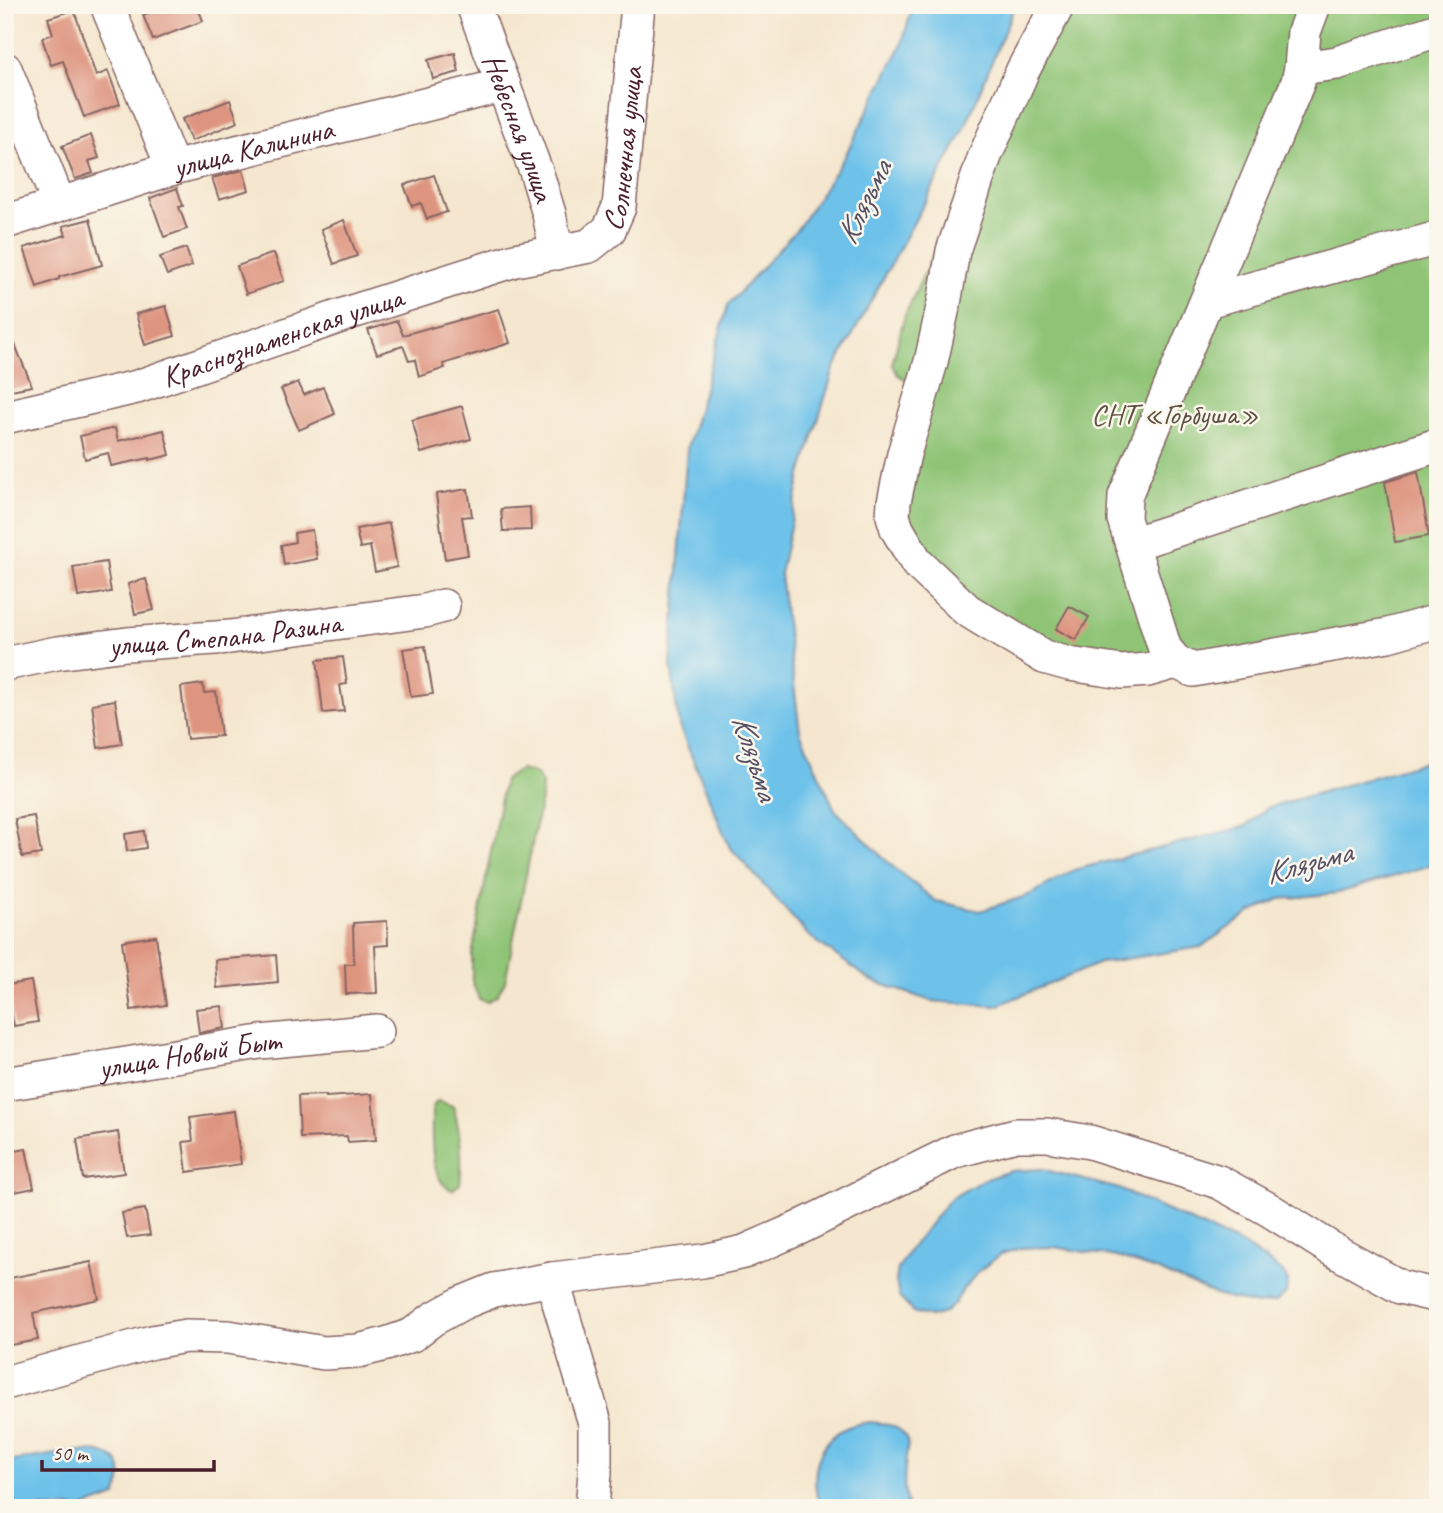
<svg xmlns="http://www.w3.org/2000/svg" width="1443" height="1513" font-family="Caveat,sans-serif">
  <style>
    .green { fill: #8fc476; stroke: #6c7250; stroke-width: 2 }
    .water { fill: #6ec2ea; stroke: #5c708a; stroke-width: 2 }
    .building { fill: #de9580 }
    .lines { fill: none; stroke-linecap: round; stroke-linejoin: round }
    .minor-casing { stroke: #866564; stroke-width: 36 }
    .minor { stroke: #fff; stroke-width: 33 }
    .labels { text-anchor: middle; stroke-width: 5; stroke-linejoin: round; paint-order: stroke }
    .street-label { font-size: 30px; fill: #4a1f2b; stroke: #fbf7ec }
    .park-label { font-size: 30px; fill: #5f5142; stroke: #fbf7ec }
    .water-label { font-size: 32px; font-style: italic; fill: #555064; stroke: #fbf7ec }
  </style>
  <rect width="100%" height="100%" fill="#fbf7ec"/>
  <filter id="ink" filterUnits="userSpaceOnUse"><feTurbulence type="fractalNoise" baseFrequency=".0143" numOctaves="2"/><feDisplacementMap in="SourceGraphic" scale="14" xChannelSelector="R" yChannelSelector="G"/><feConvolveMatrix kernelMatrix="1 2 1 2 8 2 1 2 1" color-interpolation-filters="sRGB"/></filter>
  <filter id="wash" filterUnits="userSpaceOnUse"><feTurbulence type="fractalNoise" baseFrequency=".00686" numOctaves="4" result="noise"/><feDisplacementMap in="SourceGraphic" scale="28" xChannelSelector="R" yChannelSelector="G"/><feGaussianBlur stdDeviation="1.57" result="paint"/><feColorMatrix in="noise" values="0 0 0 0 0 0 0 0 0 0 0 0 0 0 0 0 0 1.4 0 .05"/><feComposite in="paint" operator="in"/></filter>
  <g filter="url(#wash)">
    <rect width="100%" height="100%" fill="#f5e7cf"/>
    <g class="green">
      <path d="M1049,5h389v627l-400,35 -156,-157 31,-127 -15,-8 -6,-11 13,-49z"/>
      <path d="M520,770l14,3 8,10 -1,16 -36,183 -8,14 -10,6 -8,-3 -7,-18v-26l32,-175z"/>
      <path d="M438,1101l15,5c7,24 10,53 7,78l-8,6c-24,-9 -20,-58 -20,-80l2,-5z"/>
    </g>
    <g class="water">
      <path d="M913,5h102l-51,125 -130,239 -33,106 -21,99 20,158 35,78 60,59 41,32 44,10 49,-16 45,-25 172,-44 21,-18 171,-50v105l-100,30 -58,6 -29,13 -50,35 -101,16 -104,43 -65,-5 -61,-21 -62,-45 -79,-89 -50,-120 -8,-61 16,-216 41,-144 71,-78 46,-71 57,-112z"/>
      <path d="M1042,1169l77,20 124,56 39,26 6,10 -2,13 -10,8 -19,3 -38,-9 -60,-25 -42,-14 -63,-10 -33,1 -20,6 -22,17 -16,18 -8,14 -11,10 -14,4 -17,-5 -14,-15 -3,-16 2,-12 12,-20 40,-50 33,-19 27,-9z"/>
      <path d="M870,1422c13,1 33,3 37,19 2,4 -1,12 -1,17 -2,15 -3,35 2,50h-88c-10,-31 -5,-67 28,-81 7,-3 15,-4 22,-5z"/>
      <path d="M70,1452c9,0 20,-2 29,0 26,5 26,24 17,44l-33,12h-78v-46z"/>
    </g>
    <g id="blocks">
      <g class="building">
        <path d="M170,5h27l6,16 -50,19 -10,-25z"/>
        <path d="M74,10l22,66 12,-5 12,33 -36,13 -21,-56 -12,4 -9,-27 11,-4 -5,-16z"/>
        <path d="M455,53l4,19 -26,7 -5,-19z"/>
        <path d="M230,100l8,22 -47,19 -9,-22z"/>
        <path d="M91,135l8,23 -10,3 4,12 -18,6 -13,-33z"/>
        <path d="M243,170l6,20 -30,9 -7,-21z"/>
        <path d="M434,175l13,37 -20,7 -6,-16 -9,3 -8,-21z"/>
        <path d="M177,188l6,18 -4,1 8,22 -23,8 -14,-39z"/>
        <path d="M90,219l12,46 -43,12v2l-22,8 -13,-39 42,-13 -3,-9z"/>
        <path d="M344,220l13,36 -23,8 -13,-35z"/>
        <path d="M186,248l6,18 -25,9 -7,-18z"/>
        <path d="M274,253l10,28 -38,13 -9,-28z"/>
        <path d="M166,306l9,30 -30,9 -9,-31z"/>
        <path d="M499,309l11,34 -67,21 2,4 -26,9 -4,-17 -6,1 -6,-15 -26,8 -9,-24 29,-9 6,14 28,-8v1z"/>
        <path d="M5,325h2l25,61 -21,4 -6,-28z"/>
        <path d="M298,382l6,13 19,-8 12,27 -36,16 -18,-41z"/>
        <path d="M462,406l9,33 -50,14 -9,-33z"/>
        <path d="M115,428l3,13 46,-11 6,25 -20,5v-2l-39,8 -3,-13 -23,6 -5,-23z"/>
        <path d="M1418,472l11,64 -34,6 -10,-60z"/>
        <path d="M468,489l4,27 -10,1 6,38 -23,4 -9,-65z"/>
        <path d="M530,507l1,23 -28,1 -2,-22z"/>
        <path d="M389,523l8,44 -22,5 -5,-26 -10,2 -4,-19z"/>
        <path d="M312,530l5,29 -33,6 -3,-20 14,-3 -1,-9z"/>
        <path d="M106,562l5,30 -33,5 -5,-30z"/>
        <path d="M146,579l8,31 -19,4 -7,-30z"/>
        <path d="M1069,606l20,11 -13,23 -20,-11z"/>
        <path d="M425,646l8,48 -22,3 -8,-48z"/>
        <path d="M343,657l4,27 -7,1 4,26 -21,2 -6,-53z"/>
        <path d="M203,684l1,9 12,-1 5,44 -34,3 -6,-52z"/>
        <path d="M115,700l7,44 -24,4 -6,-44z"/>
        <path d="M34,816l7,38 -19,3 -7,-38z"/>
        <path d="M144,831l2,17 -19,3 -2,-17z"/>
        <path d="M387,921l1,24 -13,1 2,47 -31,1 -1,-30h9l-1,-41z"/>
        <path d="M156,936l10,69 -35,5 -9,-69z"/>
        <path d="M276,955l2,27 -61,6 -2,-28z"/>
        <path d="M31,981l7,41 -24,4 -7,-41z"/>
        <path d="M222,1006l3,22 -26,5 -3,-24z"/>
        <path d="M372,1094l4,46 -28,2 -1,-6 -47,2 -2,-42 28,-1v2z"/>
        <path d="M234,1111l7,53 -54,8 -4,-30 10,-1 -3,-24z"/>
        <path d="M118,1132l6,41 -41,6 -6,-40z"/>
        <path d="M26,1149l8,39 -29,6v-41z"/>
        <path d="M145,1209l5,26 -23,3 -5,-25z"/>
        <path d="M91,1262l8,37 -66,14 5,27 -33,6v-67z"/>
      </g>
    </g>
  </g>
  <g filter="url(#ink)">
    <use href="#blocks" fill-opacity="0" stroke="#866564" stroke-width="2"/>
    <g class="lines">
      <g class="minor-casing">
        <g id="minor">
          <path d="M107,5l66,163"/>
          <path id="s1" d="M473,5l64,169 12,40 8,39"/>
          <path d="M1058,5l-35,65 -38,86 -32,95 -8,47 -14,64 -27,92 -10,48 -1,14 4,13 20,34 50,47 77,47 25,7 53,8 26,-2 28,-8"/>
          <path d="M1314,5l-10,27 -3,36 -3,14 -173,414 -1,23 41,130 11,13 17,8 195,-35 50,-14"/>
          <path d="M1301,68l36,-5 101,-33"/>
          <path d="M5,69l54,135"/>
          <path id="s2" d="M5,222l168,-54 331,-83"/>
          <path d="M1207,301l231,-63"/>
          <path id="s3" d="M5,417l132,-30 218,-76 160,-51 74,-14 20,-16 10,-23 19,-202"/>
          <path d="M1132,544l306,-99"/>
          <path id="s4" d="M5,664l52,-11 70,-9 103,-7 195,-26 18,-5"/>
          <path id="s5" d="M5,1084l255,-42 117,-11"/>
          <path d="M552,1279l43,144v50l-3,35"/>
          <path d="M5,1383l147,-41 34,-6 42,1 96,16 34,-2 28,-7 26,-9 21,-16 29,-16 32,-13 58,-11 151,-18 41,-9 55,-24 156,-77 61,-16h31l43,7 129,40 49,27 62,39 70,39 38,9"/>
        </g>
      </g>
      <use href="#minor" class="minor"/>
    </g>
  </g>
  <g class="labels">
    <g class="street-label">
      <text dy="10" stroke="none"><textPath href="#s1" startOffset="131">Небесная улица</textPath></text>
      <text dy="10" stroke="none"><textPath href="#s3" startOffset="719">Солнечная улица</textPath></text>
      <text dy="10" stroke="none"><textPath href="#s2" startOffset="259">улица Калинина</textPath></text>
      <text dy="10" stroke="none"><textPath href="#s3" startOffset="289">Краснознаменская улица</textPath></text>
      <text dy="10" stroke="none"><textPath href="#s4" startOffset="222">улица Степана Разина</textPath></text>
      <text dy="10" stroke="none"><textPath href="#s5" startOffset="187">улица Новый Быт</textPath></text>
    </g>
    <g class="park-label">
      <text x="1175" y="424">СНТ «Горбуша»</text>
    </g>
    <g class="water-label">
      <text transform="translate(863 202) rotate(-64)" y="11">Клязьма</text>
      <text transform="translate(756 757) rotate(72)" y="11">Клязьма</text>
      <text transform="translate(1308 862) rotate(-15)" y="11">Клязьма</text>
    </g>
  </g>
  <rect width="1443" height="1513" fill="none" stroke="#fbf7ec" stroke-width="28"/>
  <path d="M42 1460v10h172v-10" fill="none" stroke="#4a1f2b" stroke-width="3.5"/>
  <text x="52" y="1460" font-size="21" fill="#4a1f2b" stroke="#fbf7ec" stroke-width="5" paint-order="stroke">50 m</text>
</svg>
